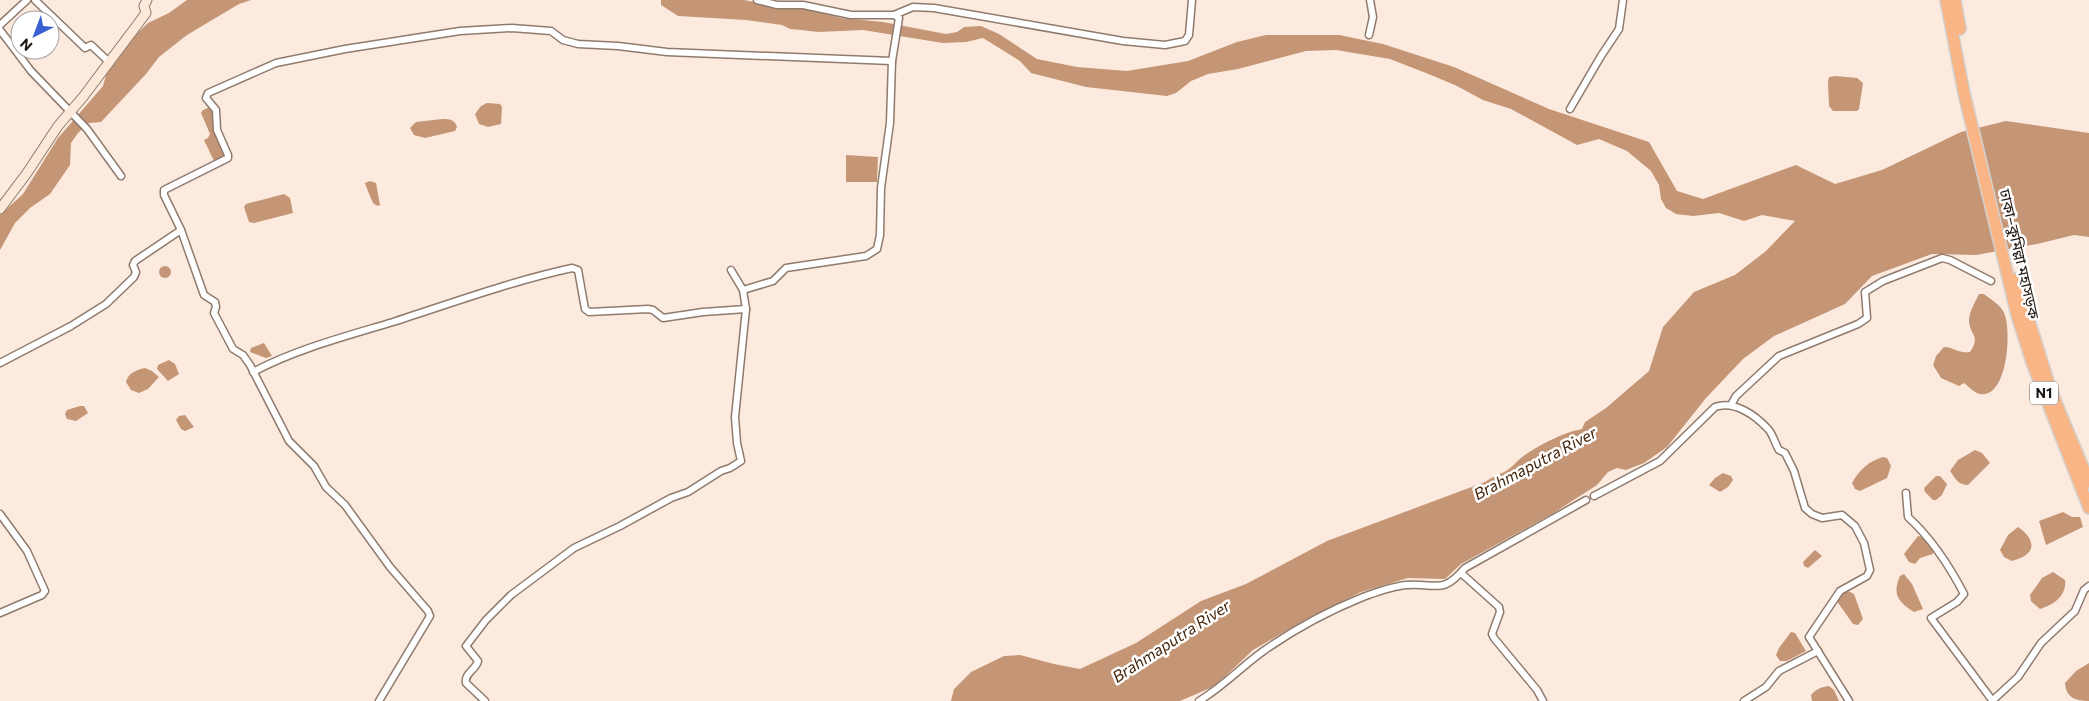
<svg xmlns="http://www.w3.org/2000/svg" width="2089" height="701" font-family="Commissioner,'Noto Sans Bengali',sans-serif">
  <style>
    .water { fill: #c59676 }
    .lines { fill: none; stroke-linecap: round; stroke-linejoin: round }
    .street-casing { stroke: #8f7b6d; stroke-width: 9 }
    .secondary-casing { stroke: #8f7b6d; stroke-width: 11 }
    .highway-casing { stroke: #d2d1d0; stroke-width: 14 }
    .street { stroke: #fff; stroke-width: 6 }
    .secondary { stroke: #fde9da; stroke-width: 9 }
    .highway { stroke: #f9b585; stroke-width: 11 }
    .labels { text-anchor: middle; stroke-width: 5; stroke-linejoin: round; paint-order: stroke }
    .shield { fill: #fff; stroke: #625d59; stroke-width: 1 }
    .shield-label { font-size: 14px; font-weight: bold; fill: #1f1712 }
    .street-label { font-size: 15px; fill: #1f1712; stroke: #fff }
    .water-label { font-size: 16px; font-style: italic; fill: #45250b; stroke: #fff }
  </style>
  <rect width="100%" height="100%" fill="#fceade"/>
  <g class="water">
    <path d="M187,0h64l-12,4 -52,31 -28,22 -13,17 -45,48 -12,1 -11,10 -7,10 -1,22 -20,29 -20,14 -15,15 -15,27v-35l23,-21 35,-56 45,-52 4,-15 21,-29 20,-19 21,-10z"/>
    <path d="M661,0h83l37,7h20l40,11 42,4 63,12 11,-2 7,-5 17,-1 18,8 38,25 40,8 50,4 61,-10 49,-19 29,-7h73l44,9 71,23 95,42 100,33 28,49 26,8 93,-34 39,19 47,-14 79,-38 45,-11 83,12v104l-15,-2 -37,9 -61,11 -44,-1 -60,22 -27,28 -71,32 -31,23 -37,39 -39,49 -23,16 -18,7 -9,-2 -9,4 -11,13 -45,29 -91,50 -16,15 -37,-1 -47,14 -58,29 -50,29 -38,36 -35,15h-229l3,-12 17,-17 33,-16 16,-1 34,9 26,5 56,-26 65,-42 45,-17 81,-43 158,-59c7,-5 13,-7 21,-11 5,-3 10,-9 15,-13 14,-11 43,-26 61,-29l3,-7 21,-14 43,-37 14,-44 31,-35 41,-17 31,-24 29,-30 -33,-6 -18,6 -25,-8 -26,3 -17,-2 -10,-6 -5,-9 -2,-14 -8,-14 -24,-20 -28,-12 -22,6 -66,-36 -28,-9 -28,-15 -29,-12 -36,-14 -54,-9 -30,1 -68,18 -30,5 -17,7 -15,12 -9,3 -81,-9 -55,-14 -11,-12 -37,-23 -17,4 -23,1 -80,-13 -45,2 -17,-2 -11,-1 -8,-4 -36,-5 -68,-4 -17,-11z"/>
    <path d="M1836,76l21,2 6,5 -4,26 -2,2h-24l-4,-5 -1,-25 1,-4z"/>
    <path d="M487,103l13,1 2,3 -1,17 -13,3 -9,-3 -4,-10 6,-8z"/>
    <path d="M210,107l3,3 13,46 -12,5 -10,-21 4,-2 2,-4 -9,-21 2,-3z"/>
    <path d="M442,119c8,0 12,0 15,8l-2,4 -30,7 -11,-3 -4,-7 6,-6z"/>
    <path d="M846,155l32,2 -1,25h-31z"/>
    <path d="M370,181l6,2 4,22 -2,1 -4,-2c-2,-2 -8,-18 -9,-21z"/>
    <path d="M284,194l6,4 3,15 -39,10 -5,-1 -5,-15 2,-3z"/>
    <circle cx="165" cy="272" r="6"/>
    <path d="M1979,294h5c6,5 17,11 20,19 8,16 4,86 -24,81 -5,-1 -11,-7 -16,-11l-5,3 -18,-8 -8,-13 3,-9 8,-9c9,0 16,7 26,5 11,-17 0,-16 -1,-31 0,-10 6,-18 10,-27z"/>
    <path d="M264,343l8,13 -6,2 -16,-6 1,-4z"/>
    <path d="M169,360l6,4 4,10 -11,7 -11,-12 1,-4z"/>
    <path d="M145,368l7,3 7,6 -11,12 -9,4 -8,-3 -5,-8c2,-9 10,-12 19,-14z"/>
    <path d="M80,406h4l4,7 -12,8 -9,-2 -2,-5 2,-4z"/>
    <path d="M185,415l9,12 -9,4 -4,-2 -5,-9 3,-4z"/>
    <path d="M1975,450l7,3 8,10 -22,22c-10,0 -13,-7 -18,-14l8,-11z"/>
    <path d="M1883,457l4,1 4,8 -4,12 -27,13 -5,-2 -3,-6c7,-13 17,-22 31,-26z"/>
    <path d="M1723,473l8,3 2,4 -5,7 -8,5 -11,-7 6,-7z"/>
    <path d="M1936,476h4l7,8 -5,11 -6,5h-3l-8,-8 -1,-4z"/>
    <path d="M2063,512l9,5h8l3,10 -37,18 -7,-24z"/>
    <path d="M2018,527c8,5 20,18 9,27 -4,4 -10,5 -15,7l-8,-4 -4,-7 8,-15z"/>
    <path d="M1918,536l7,1 9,12 -1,5 -13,4 -5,6 -6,-2 -5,-8z"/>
    <path d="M1815,550l7,6 -14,12 -4,-2 -1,-4z"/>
    <path d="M2053,572l12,8c2,16 -12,25 -25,29l-9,-8 -1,-6 12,-17z"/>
    <path d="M1904,574l8,10 11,25 -9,3c-16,-10 -22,-18 -14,-36z"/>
    <path d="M1846,590l8,4 9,25 -5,6 -5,-1 -17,-24z"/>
    <path d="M1791,632l4,1 11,18 -19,10h-7l-4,-6 3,-7z"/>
    <path d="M2089,663v38c-13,0 -23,-3 -24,-18l11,-12z"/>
    <path d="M1829,686l5,4 5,11h-27l-1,-6c5,-6 10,-8 18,-9z"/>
  </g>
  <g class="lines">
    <g class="street-casing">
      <g id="street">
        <path d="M35,0l50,48 6,-3 18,17"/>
        <path d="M894,15l19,-8 21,1 189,33 42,4 20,-4 4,-6 3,-35"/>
        <path d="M0,25l27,-25"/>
        <path d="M0,30l31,41 56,58 34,47"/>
        <path d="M1369,35l4,-18 -3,-17"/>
        <path d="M1570,109l31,-53 18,-27 4,-29"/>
        <path d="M731,270l12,20"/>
        <path d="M0,363l71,-37 35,-22 28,-27 2,-5 -3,-7 2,-4 46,-31"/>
        <path d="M253,372c43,-23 94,-36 140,-50 59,-19 119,-41 179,-54l6,2 7,39 4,3 59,-3 5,1 10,8 40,-6 43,-3"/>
        <path d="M1731,405l5,-9 43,-40 79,-32 9,-6 -2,-26 18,-11 59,-23 8,2 41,21"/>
        <path d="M1906,493l2,24c23,21 42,50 56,77l-7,8 -26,16 61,82"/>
        <path d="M1594,496l66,-35 55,-54c19,-7 40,8 53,22 5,5 7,15 11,21l6,3 9,18 11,37 7,6 10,4 20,-3 13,11 9,17 6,27 -3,6 -27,15 -31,46 40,64"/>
        <path d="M0,514l27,37 18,40 -3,4 -42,18"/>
        <path d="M1461,573l38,34 1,5 -8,22 2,4 43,52 6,11"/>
        <path d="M379,701l51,-85 -2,-5 -38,-44 -45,-62 -19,-18 -12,-21 -25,-25 -39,-76 -7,-10 -10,-6 -19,-36 2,-6 -1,-5 -11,-7 -23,-65 -17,-35v-5l64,-32v-3l-11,-25 -1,-20 -10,-12 2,-5 68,-30 69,-14 115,-18 52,-3 39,3 12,9 15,4 40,2 49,6 225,9"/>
        <path d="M485,701l-19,-18c-2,-10 10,-13 12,-22l-12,-15 20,-26 25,-25 63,-47 46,-22 51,-28 17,-6 33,-21 9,-3 11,-7 -4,-18 -2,-26 11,-108 -3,-19 30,-9 13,-13 80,-12 11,-7 3,-14 1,-47 9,-65 2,-62 7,-43 -5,-3h-43l-48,-10h-26l-20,-5"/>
        <path d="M1199,701c25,-15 41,-33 63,-49 31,-22 66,-41 101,-55 14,-5 29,-11 44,-12 30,-2 35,10 58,-17l121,-68"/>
        <path d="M1744,701l22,-14 13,-16 39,-20"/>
        <path d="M1992,701l26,-24 23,-34 34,-32 9,-21 5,-4"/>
      </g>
    </g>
    <g class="secondary-casing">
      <path id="secondary" d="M0,209l27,-36 31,-47 25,-29 63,-84 -2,-7 3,-6"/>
    </g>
    <g class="highway-casing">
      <g id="highway">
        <path d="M1946,0l18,93 53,222 16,50 56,143"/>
        <path d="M1955,0l5,29"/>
        <path d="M2016,279l35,112 38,91"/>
      </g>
    </g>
    <use href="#street" class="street"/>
    <use href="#secondary" class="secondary"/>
    <use href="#highway" class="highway"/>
  </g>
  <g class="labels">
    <rect class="shield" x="2030" y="381.5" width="28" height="23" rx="4"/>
    <g class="shield-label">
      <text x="2044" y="398">N1</text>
    </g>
    <g class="street-label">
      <text transform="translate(2019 254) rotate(77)" y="5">ঢাকা–কুমিল্লা মহাসড়ক</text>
    </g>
    <g class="water-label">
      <text transform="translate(1535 463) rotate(-28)" y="6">Brahmaputra River</text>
      <text transform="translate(1171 641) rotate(-33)" y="6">Brahmaputra River</text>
    </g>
  </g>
  <g transform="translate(35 35) rotate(222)"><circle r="24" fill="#ffffff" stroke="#a5a2a0"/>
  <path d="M0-4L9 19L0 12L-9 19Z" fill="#395fd0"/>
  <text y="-8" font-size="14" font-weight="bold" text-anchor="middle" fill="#1f1712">N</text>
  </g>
</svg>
